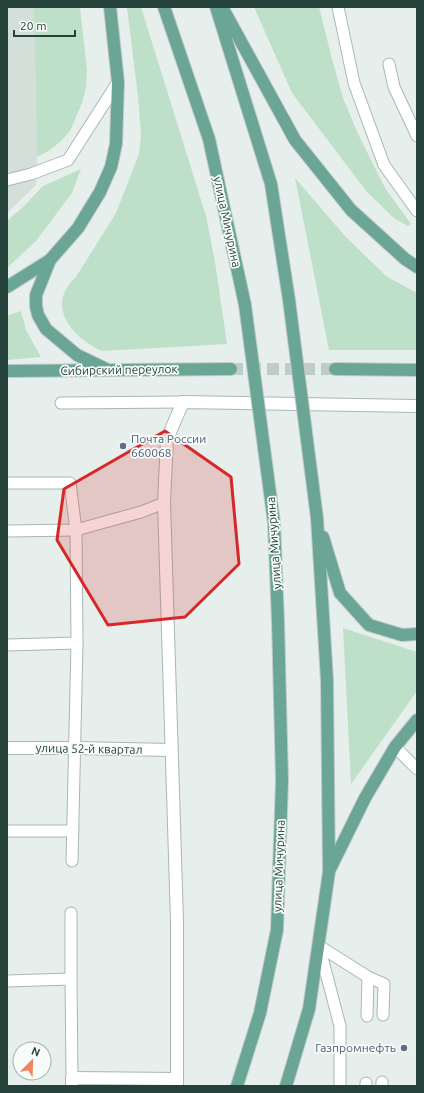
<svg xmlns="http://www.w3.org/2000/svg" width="424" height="1093" font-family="Ubuntu,sans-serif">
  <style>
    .built { fill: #d4dfda }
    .green { fill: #bfe0c8 }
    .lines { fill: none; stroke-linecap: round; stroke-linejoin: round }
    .primary-tunnel { stroke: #bfccc8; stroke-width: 12; stroke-dasharray: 12 6; stroke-linecap: butt }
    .service-casing { stroke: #a8b8b2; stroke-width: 13 }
    .minor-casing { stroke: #a8b8b2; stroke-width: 14 }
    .primary-casing { stroke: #c2cac8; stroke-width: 14 }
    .service { stroke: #fff; stroke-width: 11 }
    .minor { stroke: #fff; stroke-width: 12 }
    .primary { stroke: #6aa596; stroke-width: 12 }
    .primary-bridge-casing { stroke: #c2cac8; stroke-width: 14; stroke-linecap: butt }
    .primary-bridge { stroke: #6aa596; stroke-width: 12 }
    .marked { fill: #d62828; fill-opacity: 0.2; stroke: #d62828; stroke-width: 3; stroke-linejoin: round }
    .service-dot { fill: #5c6f8a; stroke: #f7fbf9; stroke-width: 1.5 }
    .labels { text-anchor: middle; stroke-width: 3.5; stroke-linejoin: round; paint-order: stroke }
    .street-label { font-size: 12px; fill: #24423a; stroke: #f7fbf9 }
    .service-label { font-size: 12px; fill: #4e5e75; stroke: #f7fbf9; text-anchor: start }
  </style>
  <rect width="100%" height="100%" fill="#e6efeb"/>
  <path class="built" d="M7,7h27l3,150 -1,28 -29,28z"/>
  <g class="green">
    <path d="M34,7h46l7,63 -1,17 -4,16 -12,28 -9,10 -11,9 -13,7z"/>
    <path d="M127,7h14l65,209 9,46 12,82 -125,7c-31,-14 -57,-46 -26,-74l40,-64 23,-59 2,-19 -3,-38z"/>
    <path d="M254,7h65l13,52 11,39 15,36 27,54 26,36 -3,2 -13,-7 -28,-27 -75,-99z"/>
    <path d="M81,169l-9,24 -36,48 -29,27v-47l17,-15 19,-20z"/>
    <path d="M295,178l49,57 42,41 31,17v57h-88z"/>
    <path d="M21,311l5,19 15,27 -34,3v-44z"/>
    <path d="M343,628l74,24v39l-66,93z"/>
  </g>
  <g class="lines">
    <path class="primary-tunnel" d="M231,369h104"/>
    <g class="service-casing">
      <g id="service">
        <path d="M338,7l16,76 30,82 33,46"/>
        <path d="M389,64l5,23 23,49"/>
        <path d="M7,180l24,-6 37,-14 50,-78"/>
        <path d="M61,403l122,-1"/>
        <path d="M7,483h63l6,47 -69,1"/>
        <path d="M7,645l70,-2"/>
        <path d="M395,747l22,22"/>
        <path d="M7,831h66"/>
        <path d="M72,861l5,-218 -1,-113 65,-18 23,-9"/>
        <path d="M71,913v66"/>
        <path d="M319,946l21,80v60"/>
        <path d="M319,946l49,31 16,7 -1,31"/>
        <path d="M7,981l64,-2 1,99"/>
        <path d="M367,1016l1,-39"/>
        <path d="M366,1086v-3"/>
        <path d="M382,1086v-4"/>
      </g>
    </g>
    <g class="minor-casing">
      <g id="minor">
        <path d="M7,748h68l96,2"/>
        <path d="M72,1086v-8l105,1"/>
        <path d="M177,1086v-165l-13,-418 3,-64 16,-37 234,4"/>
      </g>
    </g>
    <g class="primary-casing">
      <g id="primary">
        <path d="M164,7l45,132 36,166"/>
        <path d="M216,7l55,177 18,116"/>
        <path d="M222,7l73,133 56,70 54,49 12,8"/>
        <path d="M7,287l43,-27"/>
        <path d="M106,369l-29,-14 -31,-26 -8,-14 -2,-9v-11l14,-35 28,-32 22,-36 11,-25 5,-23 2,-62 -8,-75"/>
        <path d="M335,369l82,1"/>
        <path d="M7,371l224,-2"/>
        <path d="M323,537l17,56 29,32 33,10 15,-1"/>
        <path d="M330,869l35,-71 30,-51 22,-27"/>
        <path d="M237,1086l23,-73 17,-83 5,-150 -4,-159 -4,-98"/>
        <path d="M286,1086l23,-77 20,-137 -2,-192 -10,-162"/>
      </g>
    </g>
    <use href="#service" class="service"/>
    <use href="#minor" class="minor"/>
    <use href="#primary" class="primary"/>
    <g class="primary-bridge-casing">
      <g id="primary-bridge">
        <path d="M289,300l28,218"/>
        <path d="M245,305l29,218"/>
      </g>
    </g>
    <use href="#primary-bridge" class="primary-bridge"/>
  </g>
  <path class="marked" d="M165,431l66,46 8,87 -54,53 -77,8 -51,-85 7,-51z"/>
  <g class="service-dot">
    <circle cx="123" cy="446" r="4"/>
    <circle cx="404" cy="1048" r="4"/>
  </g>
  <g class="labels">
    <g class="street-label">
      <text transform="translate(227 222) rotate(78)" y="4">улица Мичурина</text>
      <text transform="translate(119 370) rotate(-1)" y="4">Сибирский переулок</text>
      <text transform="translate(274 543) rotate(-94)" y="4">улица Мичурина</text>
      <text transform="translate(89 749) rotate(1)" y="4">улица 52-й квартал</text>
      <text transform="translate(279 866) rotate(-88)" y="4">улица Мичурина</text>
    </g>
    <g class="service-label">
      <text x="131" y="443">Почта России<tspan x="131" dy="14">660068</tspan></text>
      <text x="396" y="1052" text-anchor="end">Газпромнефть</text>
    </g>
  </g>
  <rect width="424" height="1093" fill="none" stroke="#24423a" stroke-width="16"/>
  <g transform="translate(32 1061) rotate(23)"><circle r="19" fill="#f7fbf9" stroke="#a3b1ad"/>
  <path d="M0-3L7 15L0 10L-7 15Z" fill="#f4845f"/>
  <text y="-6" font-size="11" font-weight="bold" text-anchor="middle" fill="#24423a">N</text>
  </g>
  <path d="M14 30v6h61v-6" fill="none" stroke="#24423a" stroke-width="2"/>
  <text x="20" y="30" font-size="12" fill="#24423a" stroke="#f7fbf9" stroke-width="3" paint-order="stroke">20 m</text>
</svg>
